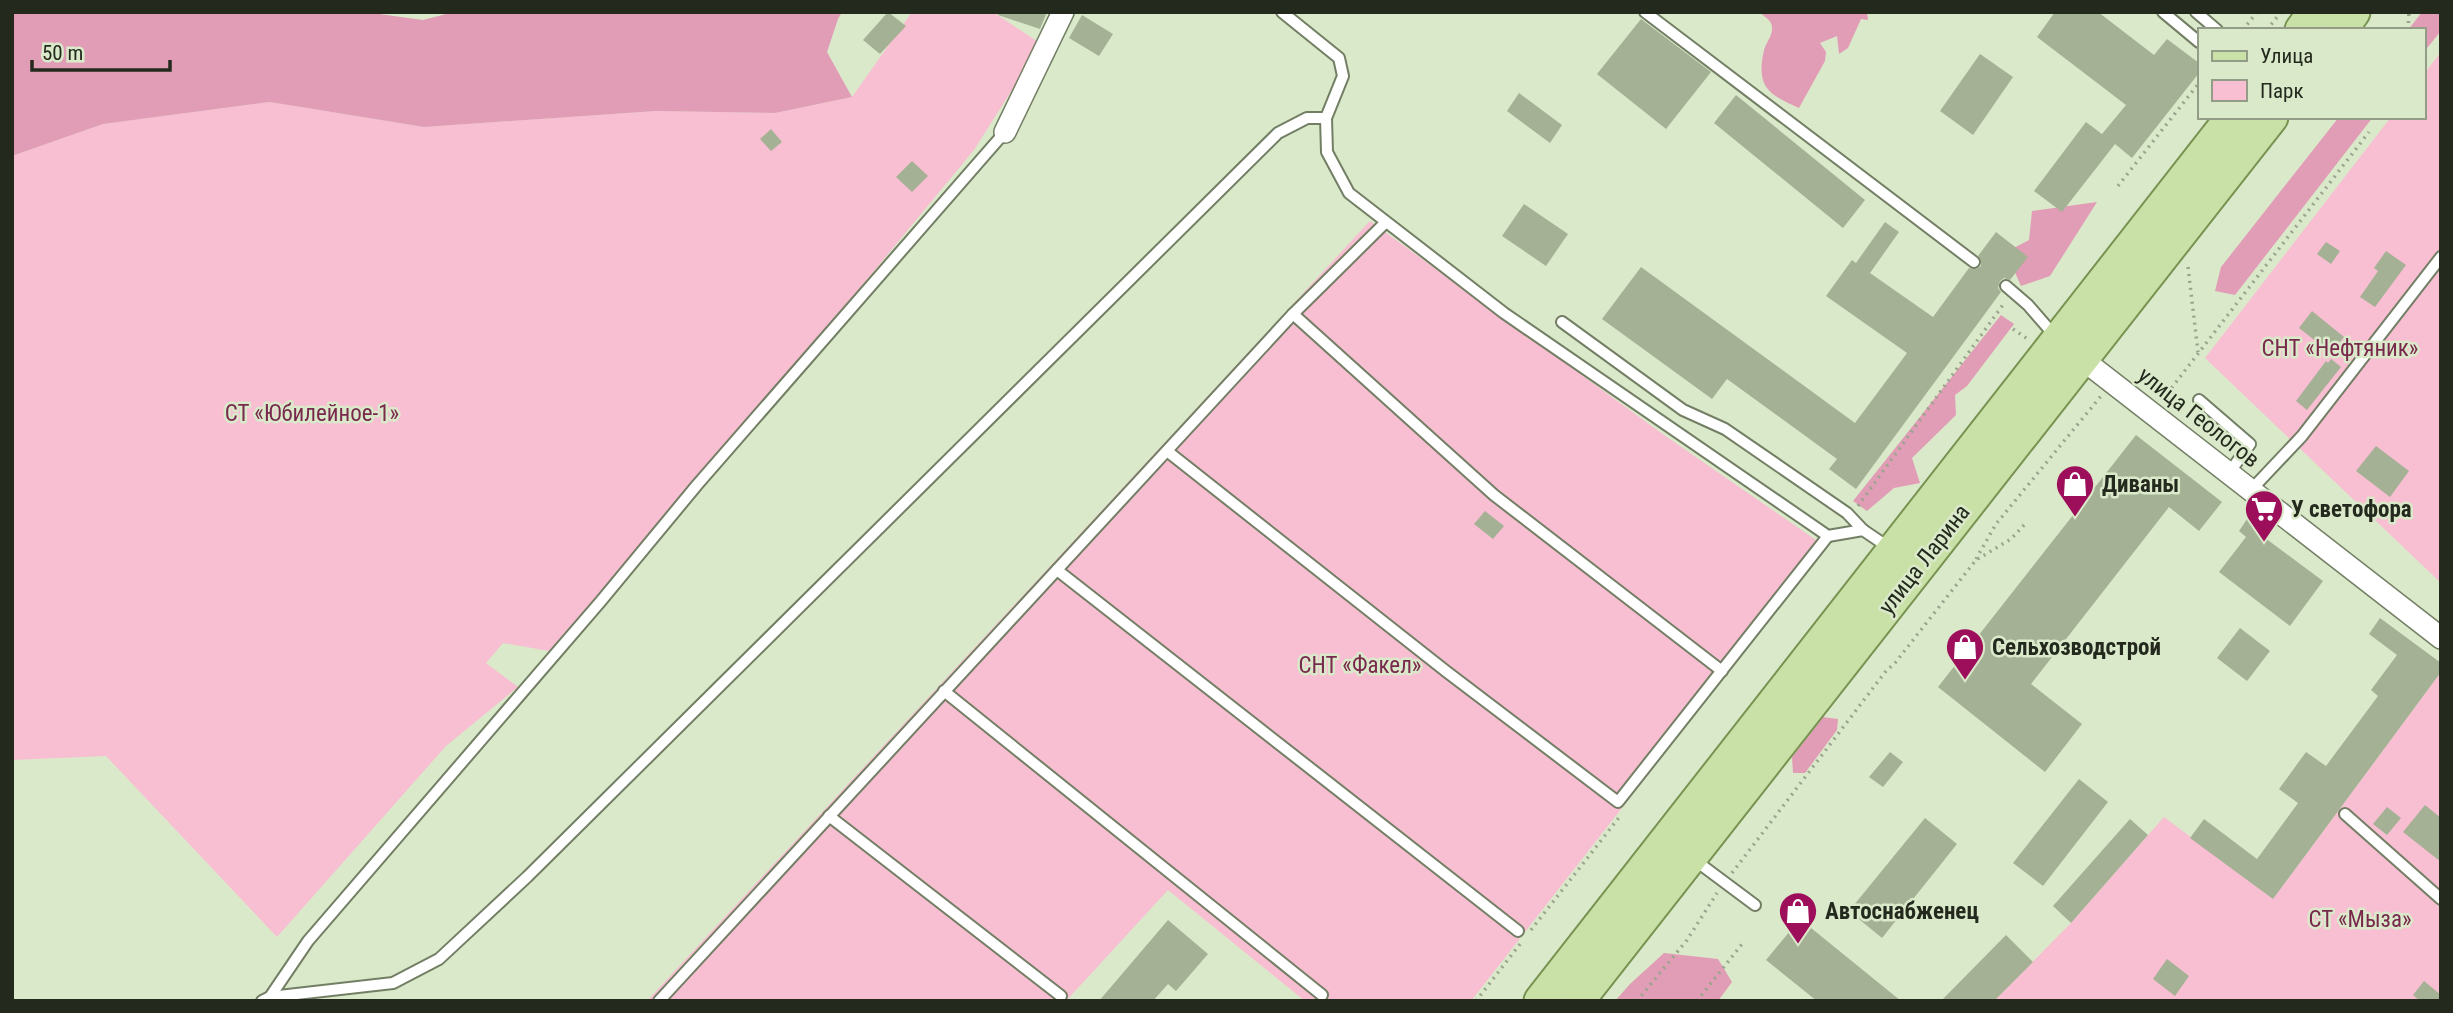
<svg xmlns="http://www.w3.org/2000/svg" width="2453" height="1013" font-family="'Roboto Condensed',sans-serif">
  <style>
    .green { fill: #f8bed2 }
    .forest { fill: #e19db6 }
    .building { fill: #a5b195 }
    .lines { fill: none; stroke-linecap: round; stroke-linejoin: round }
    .lane-casing { stroke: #737f64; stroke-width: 14 }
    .street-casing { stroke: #737f64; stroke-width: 24 }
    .primary-casing { stroke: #789351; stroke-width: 37 }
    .path { stroke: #9aa48d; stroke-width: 3.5; stroke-dasharray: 2 5; stroke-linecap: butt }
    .lane { stroke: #fff; stroke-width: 10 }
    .street { stroke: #fff; stroke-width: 21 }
    .primary { stroke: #c9e0a7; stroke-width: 33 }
    .labels { text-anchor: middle; stroke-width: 5; stroke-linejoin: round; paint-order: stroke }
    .park-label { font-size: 23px; fill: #78294c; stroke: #dbe9cb }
    .street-label { font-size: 23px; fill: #24291e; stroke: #dbe9cb }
    .poi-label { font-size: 23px; font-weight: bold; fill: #24291e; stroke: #dbe9cb; text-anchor: start }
  </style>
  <rect width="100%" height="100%" fill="#dbe9cb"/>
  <g class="green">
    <path d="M912,12h81l48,32 -67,106 -277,335 -148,166 -46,-8 -17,20 32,24 -72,59 -169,191 -171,-181 -94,4v-604l91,-32 167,-22 154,25 232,-16 119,2 77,-16z"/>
    <path d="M2441,52v531l-236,-225 186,-241h32v-42z"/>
    <path d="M1370,221l294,214 162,112 -355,454h-166l-137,-111 -102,111h-419z"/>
    <path d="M2441,672v329h-447l77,-78 93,-106 109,82z"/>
  </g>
  <g class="forest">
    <path d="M18,12h347l58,8 31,-8h388l-4,7 -11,33 25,45 -77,16 -119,-2 -232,16 -154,-25 -167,22 -91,32v-142z"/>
    <path d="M1759,12h108l1,8 -7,-1 -13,29 -9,6 -2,-18 -17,7 6,9 -1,9 -26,47c-32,-14 -43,-22 -35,-58 2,-7 8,-14 8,-21 1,-8 -7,-12 -13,-17z"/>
    <path d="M2422,12h19v19l-18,22v-23h-15z"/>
    <path d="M2339,117h34l-138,178 -20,-4 6,-24z"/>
    <path d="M2097,202l-47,74 -29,10 -15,-34 23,-12 3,-29z"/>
    <path d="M2001,315l13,9 -47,62 -12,9 1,20 -44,43 8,25 -26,5 -27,23 -14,-10z"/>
    <path d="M1823,717l15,2 -1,11 -32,43h-12l-1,-16z"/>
    <path d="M1664,953l54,6 14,23 -14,19h-103l15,-17z"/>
  </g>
  <g class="building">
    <path d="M888,12l18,14 -26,28 -17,-14z"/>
    <path d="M999,12h48l-7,17 -42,-14z"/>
    <path d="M2055,12h43l56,43 13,-16 32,24v10l-67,85 -17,-14 -53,68 -28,-21 52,-69 16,12 24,-29 -89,-68z"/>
    <path d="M1082,15l31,19 -14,22 -30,-18z"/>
    <path d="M1641,19l70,53 -45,57 -69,-55z"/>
    <path d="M1980,54l33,23 -40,58 -33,-24z"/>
    <path d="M1519,93l43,32 -12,18 -43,-32z"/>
    <path d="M1736,95l129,105 -22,28 -129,-105z"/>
    <path d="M771,129l11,13 -11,9 -11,-12z"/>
    <path d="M912,161l16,15 -16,16 -16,-15z"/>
    <path d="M1524,204l44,30 -22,32 -44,-30z"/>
    <path d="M1885,222l14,10 -29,41 63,44 36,-49 7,1 5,-3v-6l-3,-4 18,-24 32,25 -18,23 -6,-2 -4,3 -2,7 3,4 -145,197 -27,-20 8,-10 -110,-80 -15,20 -110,-80 39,-52 214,156 52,-70 -81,-57 26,-36 4,3z"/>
    <path d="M2326,242l14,9 -9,13 -14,-10z"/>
    <path d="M2386,251l20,14 -31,42 -15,-10 18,-26 -4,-3z"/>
    <path d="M2312,311l32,26 -13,16 -32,-25z"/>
    <path d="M2331,359l10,8 -34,43 -11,-9 30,-40 2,2z"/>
    <path d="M2136,435l86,67 -23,29 -30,-24 -138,177 51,40 -37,48 -107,-85z"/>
    <path d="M2376,446l33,25 -19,26 -34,-26z"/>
    <path d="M1485,511l19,15 -11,13 -19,-15z"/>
    <path d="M2249,516l13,10 -5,6 66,49 -33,45 -71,-54 27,-35 -7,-6z"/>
    <path d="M2380,618l61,45v9l-168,227 -83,-61 14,-19 53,40 41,-56 -19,-14 27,-37 20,14 52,-70 -7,-6 26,-35 -28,-21z"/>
    <path d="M2240,628l30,23 -23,30 -30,-23z"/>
    <path d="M1890,752l13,10 -20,25 -14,-10z"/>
    <path d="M2079,779l29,23 -65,84 -30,-23z"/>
    <path d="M2425,805l16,13v44l-38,-30z"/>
    <path d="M2387,807l14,11 -14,17 -14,-11z"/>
    <path d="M1925,818l32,26 -75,94 -33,-27z"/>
    <path d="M2130,819l18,16 -77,88 -18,-17z"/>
    <path d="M1800,919l101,82h-84l-51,-41z"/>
    <path d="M1168,920l40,34 -32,37 -8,-7 -15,17h-54z"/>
    <path d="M2006,935l27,27 -39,39h-53z"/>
    <path d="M2167,959l22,17 -14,20 -22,-17z"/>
    <path d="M2424,981l17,14v6h-21l-7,-6z"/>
  </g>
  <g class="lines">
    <g class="lane-casing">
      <g id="lane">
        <path d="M1282,12l57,46 4,18 -17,42 1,34 22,41 155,120 324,223 35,-6 28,19"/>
        <path d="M1645,12l329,250"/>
        <path d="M2163,12l36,30"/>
        <path d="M2196,12l21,18"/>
        <path d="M2006,286l22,19 27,31"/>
        <path d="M1293,314l201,181 228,176"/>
        <path d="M1562,322l121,88 42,19 122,84 16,17"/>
        <path d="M2199,400l51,44 -21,29"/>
        <path d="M1167,451l280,221 171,130 210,-266"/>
        <path d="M2251,490l51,-54 139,-179"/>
        <path d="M1057,570l461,361"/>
        <path d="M944,691l378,304"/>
        <path d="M2345,814l96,85"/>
        <path d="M829,816l232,180"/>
        <path d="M1692,858l63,47"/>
        <path d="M270,997l123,-14 46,-24 88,-82 751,-744 29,-15h19"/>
        <path d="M262,1001l8,-4 38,-56 293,-340 96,-116 308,-353"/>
        <path d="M659,1001l634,-687 92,-91"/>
      </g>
    </g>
    <g class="street-casing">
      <g id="street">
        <path d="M1005,132l58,-120"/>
        <path d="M2073,352l368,286"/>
      </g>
    </g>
    <g class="primary-casing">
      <g id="primary">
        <path d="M2302,30l13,-18"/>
        <path d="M2340,30l13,-18"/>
        <path d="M1541,1001l692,-884"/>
        <path d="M1577,1001l694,-884"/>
      </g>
    </g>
    <g class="path">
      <path d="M2243,30l14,-18"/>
      <path d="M2267,30l14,-18"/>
      <path d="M2408,30l1,-18"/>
      <path d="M2118,186l81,-103"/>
      <path d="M2188,267l10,85"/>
      <path d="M2013,329l16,11"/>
      <path d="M2163,399l206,-267"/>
      <path d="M1858,506l147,-204"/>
      <path d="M1976,559l20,-35 105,-128"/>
      <path d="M1732,873l154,-202 9,-8 81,-103 35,-21 15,-16"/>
      <path d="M1531,930l90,-115"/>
      <path d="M1476,1001l44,-57"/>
      <path d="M1637,1001l50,-61 30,-47"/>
      <path d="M1697,1001l45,-57"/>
    </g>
    <use href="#lane" class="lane"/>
    <use href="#street" class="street"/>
    <use href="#primary" class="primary"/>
  </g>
  <defs>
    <g id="shop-pin" transform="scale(2.0125)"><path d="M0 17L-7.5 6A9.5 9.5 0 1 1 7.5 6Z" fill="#9d0e5b" stroke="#dbe9cb"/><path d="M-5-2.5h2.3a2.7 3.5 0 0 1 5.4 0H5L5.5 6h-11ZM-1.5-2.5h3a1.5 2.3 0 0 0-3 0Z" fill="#fff"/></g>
    <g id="supermarket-pin" transform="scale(2.0125)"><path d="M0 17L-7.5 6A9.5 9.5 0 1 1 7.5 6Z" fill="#9d0e5b" stroke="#dbe9cb"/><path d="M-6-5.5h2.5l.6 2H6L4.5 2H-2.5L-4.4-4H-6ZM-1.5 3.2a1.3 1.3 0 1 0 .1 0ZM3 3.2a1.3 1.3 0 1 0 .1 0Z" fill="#fff"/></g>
  </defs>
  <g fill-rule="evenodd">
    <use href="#shop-pin" x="2075" y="484"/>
    <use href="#supermarket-pin" x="2264" y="509"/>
    <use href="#shop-pin" x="1965" y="647"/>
    <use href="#shop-pin" x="1798" y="911"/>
  </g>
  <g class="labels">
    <g class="park-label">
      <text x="2340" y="356">СНТ «Нефтяник»</text>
      <text x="312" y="421">СТ «Юбилейное-1»</text>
      <text x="1360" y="673">СНТ «Факел»</text>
      <text x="2360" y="927">СТ «Мыза»</text>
    </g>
    <g class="street-label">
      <text transform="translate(2199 417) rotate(38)" y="8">улица Геологов</text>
      <text transform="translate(1924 559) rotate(-52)" y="8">улица Ларина</text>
    </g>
    <g class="poi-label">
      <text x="2102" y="492">Диваны</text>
      <text x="2291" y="517">У светофора</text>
      <text x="1992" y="655">Сельхозводстрой</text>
      <text x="1825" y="919">Автоснабженец</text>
    </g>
  </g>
  <rect width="2453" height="1013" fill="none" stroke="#24291e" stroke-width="28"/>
  <rect x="2198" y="28" width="228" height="91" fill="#dbe9cb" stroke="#929c86" stroke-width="2"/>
  <rect x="2212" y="51" width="35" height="10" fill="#c9e0a7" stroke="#929c86" stroke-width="2"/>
  <text x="2260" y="63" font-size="21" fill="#24291e">Улица</text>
  <rect x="2212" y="80" width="35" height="21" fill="#f8bed2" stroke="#929c86" stroke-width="2"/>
  <text x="2260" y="98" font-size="21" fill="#24291e">Парк</text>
  <path d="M32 60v10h138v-10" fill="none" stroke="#24291e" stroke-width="3.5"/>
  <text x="42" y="60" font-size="21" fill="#24291e" stroke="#dbe9cb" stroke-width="5" paint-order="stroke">50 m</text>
</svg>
